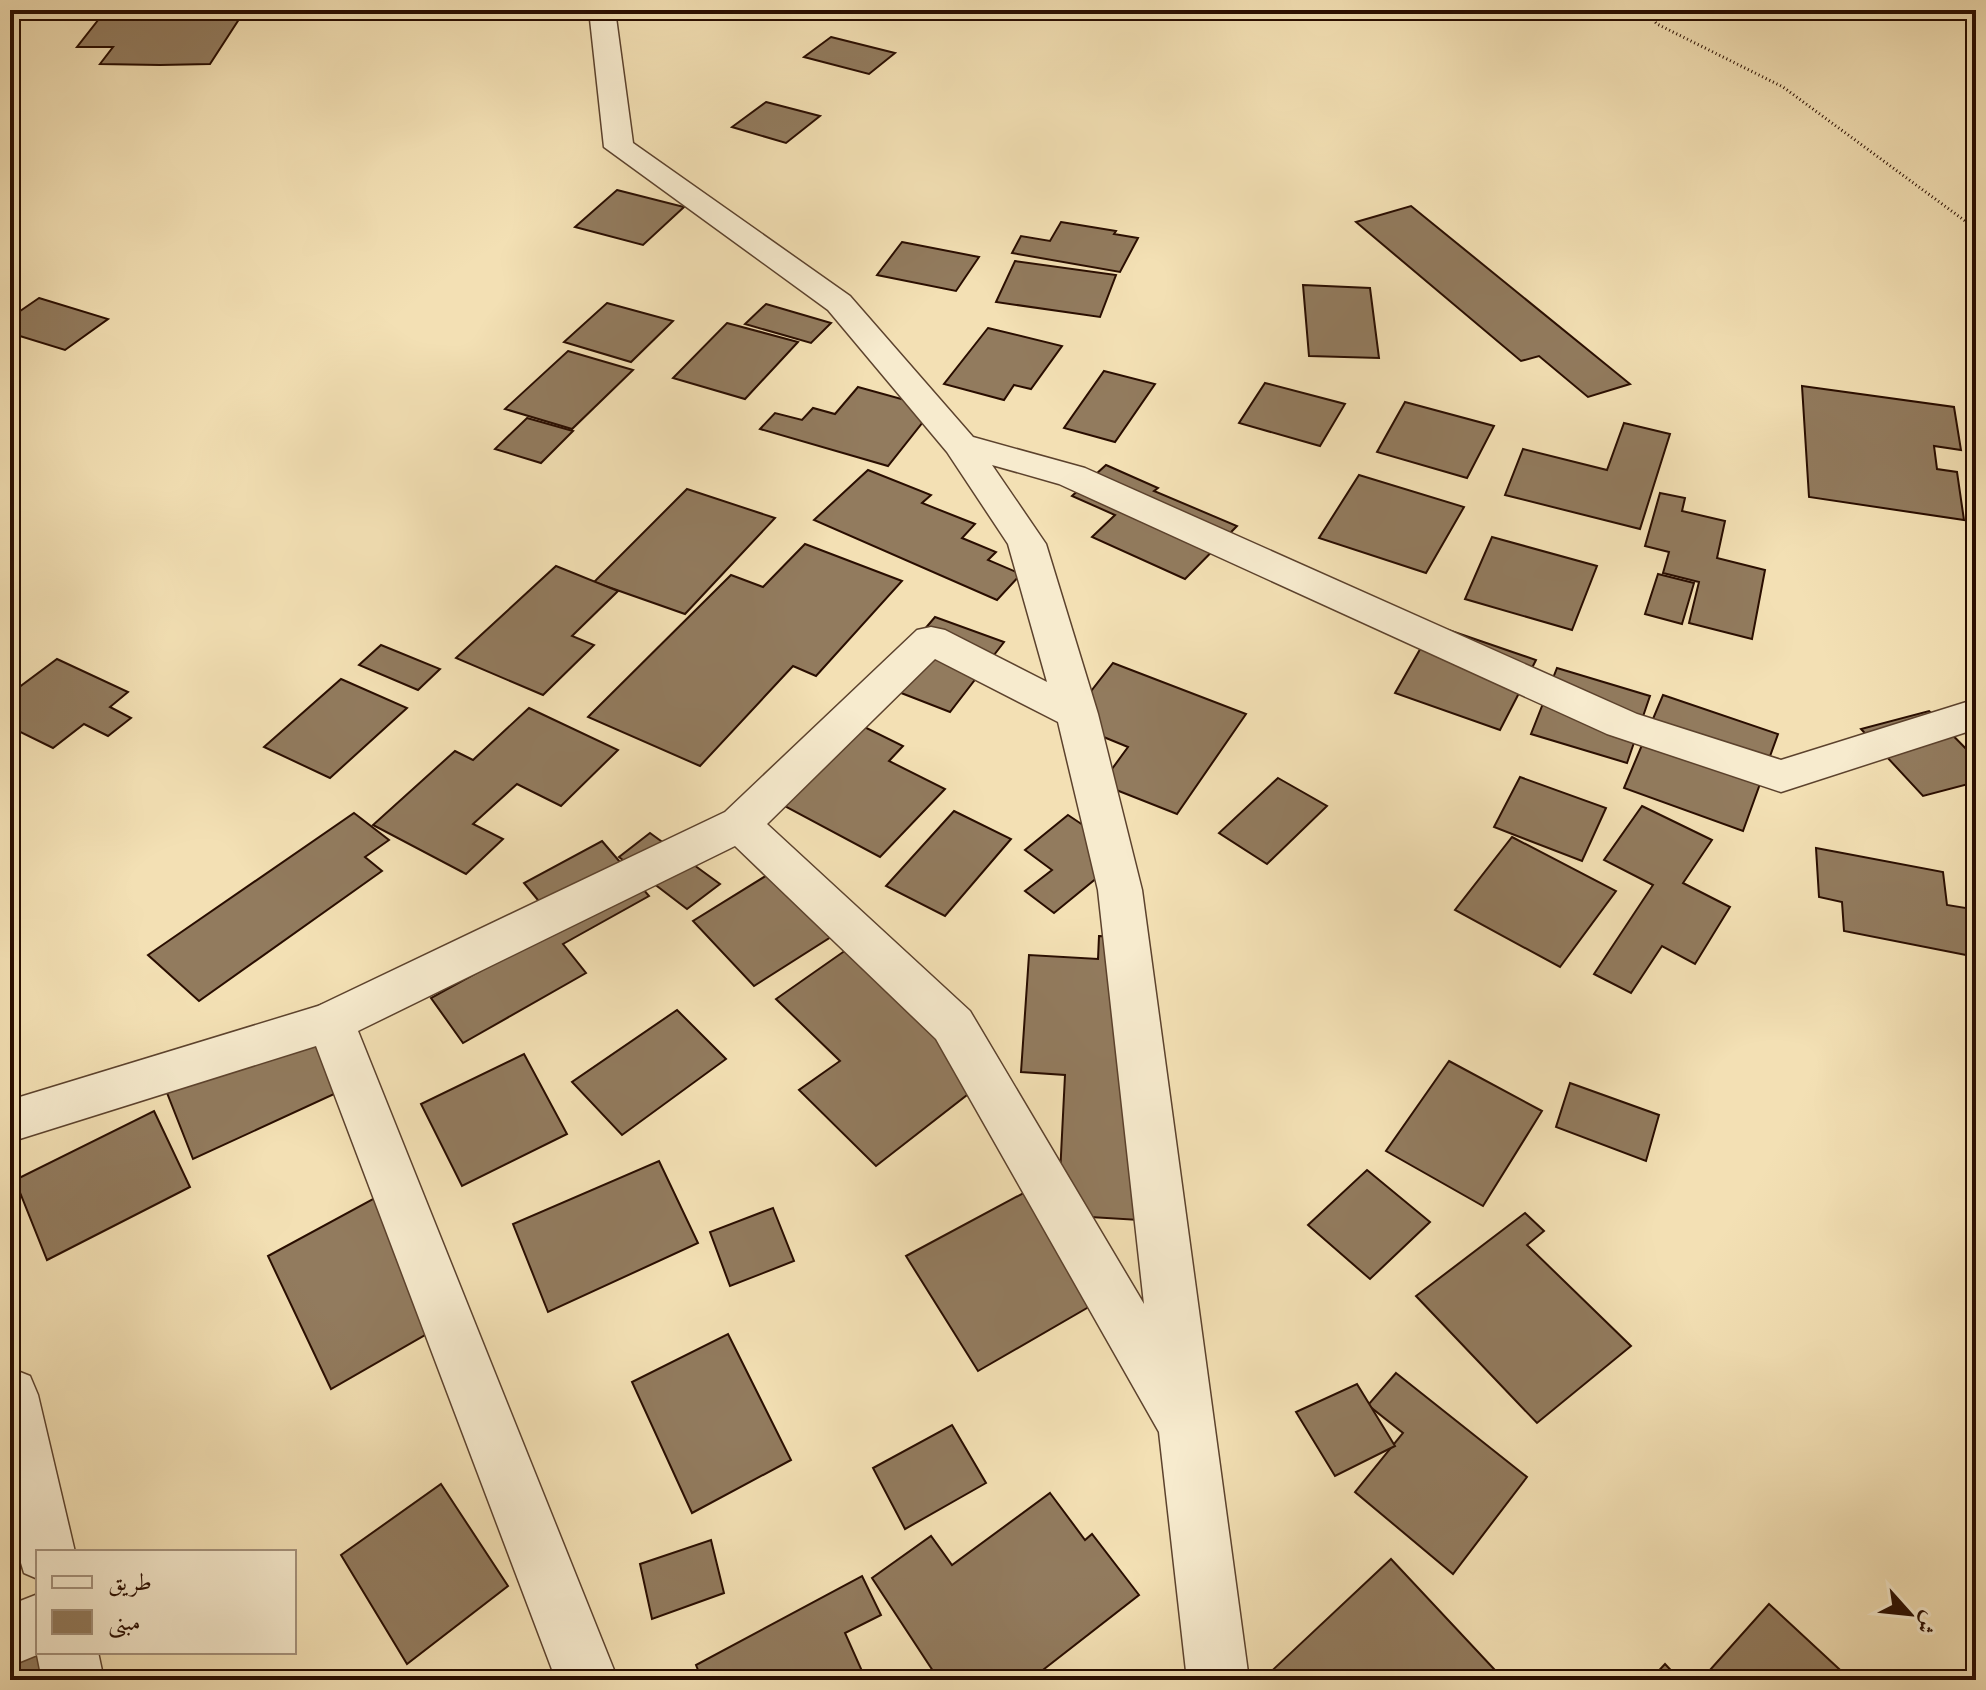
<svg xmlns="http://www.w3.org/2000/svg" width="1986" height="1690" font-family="'IM FELL Great Primer',Amiri,serif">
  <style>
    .building { fill: #927b5e; stroke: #290d00; stroke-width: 2 }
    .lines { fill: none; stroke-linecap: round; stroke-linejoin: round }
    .minor-casing { stroke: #5c422d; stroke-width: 3 }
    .path { stroke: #290d00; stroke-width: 3; stroke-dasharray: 1 3; stroke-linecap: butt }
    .minor { fill: #f7ebce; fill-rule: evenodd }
  </style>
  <rect width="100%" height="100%" fill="#f3e0b4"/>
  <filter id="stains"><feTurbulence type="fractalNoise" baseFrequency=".0025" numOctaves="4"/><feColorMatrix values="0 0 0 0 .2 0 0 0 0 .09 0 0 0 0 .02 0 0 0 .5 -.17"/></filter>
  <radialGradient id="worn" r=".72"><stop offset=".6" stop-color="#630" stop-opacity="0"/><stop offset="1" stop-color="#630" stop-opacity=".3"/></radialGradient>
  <g class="building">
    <path d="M106,10h139l-35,54 -50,1 -60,-1 13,-17h-36z"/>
    <path d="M831,37l64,16 -26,21 -65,-17z"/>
    <path d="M766,102l54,14 -34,27 -54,-16z"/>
    <path d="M617,190l67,17 -41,38 -68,-18z"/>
    <path d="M1411,206l219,178 -42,13 -49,-41 -18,5 -165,-139z"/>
    <path d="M1061,222l55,9 -2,3 24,4 -18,34 -108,-19 9,-17 29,5z"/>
    <path d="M902,242l77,15 -23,34 -79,-16z"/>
    <path d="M1015,261l101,14 -16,42 -104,-15z"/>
    <path d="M1303,285l67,3 9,70 -70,-2z"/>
    <path d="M39,298l69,21 -43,31 -55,-17v-15z"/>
    <path d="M607,303l66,18 -42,41 -67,-20z"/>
    <path d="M766,304l65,19 -20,20 -66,-19z"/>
    <path d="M727,323l71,19 -53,57 -72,-21z"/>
    <path d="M988,328l74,18 -31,43 -17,-4 -10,15 -60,-16z"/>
    <path d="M568,351l65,19 -61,59 -67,-20z"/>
    <path d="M1104,371l51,13 -40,58 -51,-14z"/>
    <path d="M1265,383l80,21 -25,42 -81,-23z"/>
    <path d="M1802,386l152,21 7,43 -27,-4 3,23 20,3 7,48 -155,-23z"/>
    <path d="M858,387l76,21 -46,58 -128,-37 15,-16 27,7 11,-12 22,6z"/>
    <path d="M1405,402l89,24 -27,52 -90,-26z"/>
    <path d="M527,418l46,13 -32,32 -46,-14z"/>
    <path d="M1624,423l46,11 -30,95 -135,-34 18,-46 84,21z"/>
    <path d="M1106,465l52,23 -4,3 83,35 -52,53 -93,-42 23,-22 -43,-19z"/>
    <path d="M868,470l63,25 -9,8 53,21 -13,14 34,14 -8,8 33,14 -24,26 -183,-80z"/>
    <path d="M1359,475l105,32 -38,66 -107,-35z"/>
    <path d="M687,489l88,29 -90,96 -91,-32z"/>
    <path d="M1660,493l25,5 -3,13 43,10 -8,37 48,12 -13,69 -63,-16 10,-41 -36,-9 6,-21 -24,-6z"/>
    <path d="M1492,537l105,29 -25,64 -107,-31z"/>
    <path d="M805,544l97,37 -86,95 -23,-10 -93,100 -112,-49 143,-142 32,12z"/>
    <path d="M556,566l62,25 -46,45 22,9 -51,50 -87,-37z"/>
    <path d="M1658,574l36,9 -12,41 -37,-10z"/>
    <path d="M935,617l69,25 -54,70 -72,-28z"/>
    <path d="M1434,625l102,35 -36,70 -105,-37z"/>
    <path d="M381,645l59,24 -22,21 -59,-25z"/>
    <path d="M57,659l71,33 -18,15 21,11 -23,18 -24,-12 -31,24 -43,-21v-33z"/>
    <path d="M1113,663l133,51 -69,100 -76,-30 27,-37 -61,-25z"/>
    <path d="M1557,668l93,28 -23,67 -96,-29z"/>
    <path d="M341,679l66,29 -77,70 -66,-31z"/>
    <path d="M1663,695l115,39 -35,97 -119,-43z"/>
    <path d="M529,708l89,42 -57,56 -44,-22 -44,40 30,15 -37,35 -93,-49 82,-74 18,9z"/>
    <path d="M832,711l71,35 -14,15 56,28 -65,68 -129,-69z"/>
    <path d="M1929,711l47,48v23l-53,14 -62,-67z"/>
    <path d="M1520,777l86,31 -24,53 -88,-34z"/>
    <path d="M1278,778l49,28 -60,58 -48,-31z"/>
    <path d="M1642,806l70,34 -29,43 47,24 -35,57 -33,-18 -31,47 -37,-19 59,-89 -49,-25z"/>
    <path d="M954,811l57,28 -66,77 -59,-30z"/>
    <path d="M354,813l35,27 -24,17 17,14 -183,130 -51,-46z"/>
    <path d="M1068,815l58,39 -72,59 -29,-22 27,-21 -27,-20z"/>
    <path d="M650,833l70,51 -33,25 -68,-52z"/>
    <path d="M1512,837l104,54 -56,76 -105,-57z"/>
    <path d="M602,841l47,55 -86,48 23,29 -123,70 -32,-45 129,-71 -36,-44z"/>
    <path d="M1816,848l127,24 4,33 19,3 5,48 -127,-25 -2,-29 -23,-5z"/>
    <path d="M793,859l63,62 -102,65 -61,-65z"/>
    <path d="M866,936l124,141 -114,89 -77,-76 41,-29 -64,-62z"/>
    <path d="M1099,936l45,2 -5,282 -81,-5 7,-140 -44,-3 8,-117 69,4z"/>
    <path d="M322,1004l36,79 -165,76 -33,-84z"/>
    <path d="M677,1010l49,49 -104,76 -50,-53z"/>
    <path d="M524,1054l43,80 -105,52 -41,-82z"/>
    <path d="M1449,1061l93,50 -59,95 -97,-55z"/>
    <path d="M1570,1083l89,32 -13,46 -90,-34z"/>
    <path d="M154,1111l36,76 -143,73 -32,-80z"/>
    <path d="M659,1161l39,82 -150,69 -35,-88z"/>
    <path d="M1367,1170l63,52 -60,57 -62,-54z"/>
    <path d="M1031,1189l75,108 -128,74 -72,-115z"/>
    <path d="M384,1193l67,127 -120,69 -63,-133z"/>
    <path d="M773,1208l21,53 -64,25 -20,-54z"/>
    <path d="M1525,1213l19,18 -17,14 104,101 -94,77 -121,-127z"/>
    <path d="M728,1334l63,126 -99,53 -60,-131z"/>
    <path d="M1396,1373l131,104 -74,97 -98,-82 48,-59 -35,-28z"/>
    <path d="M1357,1384l38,62 -60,30 -39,-64z"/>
    <path d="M952,1425l34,58 -81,46 -32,-61z"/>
    <path d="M441,1484l67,102 -101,78 -66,-109z"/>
    <path d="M1050,1493l35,47 7,-6 47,61 -109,85h-91l-67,-102 59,-42 21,29z"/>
    <path d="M711,1540l13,53 -72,26 -12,-55z"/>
    <path d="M1391,1559l103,110 -11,11h-221z"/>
    <path d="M862,1576l19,39 -36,18 21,47h-164l-6,-15z"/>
    <path d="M1769,1604l82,76h-150z"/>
    <path d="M38,1609v43h35l3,28h-66v-59z"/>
    <path d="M1665,1664l15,16h-30z"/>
  </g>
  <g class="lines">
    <g class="minor-casing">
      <g id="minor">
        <path d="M589,10h26l18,133 217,153 123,141 112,31 552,246 144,46 195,-61v30l-195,63 -174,-58 -548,-250 -67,-19 54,79 52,170 44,176 107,790h-62l-28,-248 -223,-393 -201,-193 -377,185 260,649h-62l-240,-634 -306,96v-42l308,-94 407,-194 192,-182 14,-3 14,3 102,52 -39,-138 -61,-92 -119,-142 -224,-163zM935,659l123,63 40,168 46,414 -174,-293 -203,-187z"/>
        <path d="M10,1368l20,8 8,19 37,157h-37v27l-14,-6 -14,-47z"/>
        <path d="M38,1594v58h60l6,28h-62l-5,-25 -27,11v-61z"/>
      </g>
    </g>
    <path class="path" d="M1645,10l12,14 126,63 193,142"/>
    <use href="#minor" class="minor"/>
  </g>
  <rect width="1986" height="1690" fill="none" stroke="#f3e0b4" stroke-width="40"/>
  <rect x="12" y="12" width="1962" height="1666" fill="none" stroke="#290d00" stroke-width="4"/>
  <rect x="20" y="20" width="1946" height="1650" fill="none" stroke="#290d00" stroke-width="2"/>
  <rect x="36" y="1550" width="260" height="104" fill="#f7ebce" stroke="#a5927c" stroke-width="2"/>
  <rect x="52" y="1576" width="40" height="12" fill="#f7ebce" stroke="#a5927c" stroke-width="2"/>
  <text x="108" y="1590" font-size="24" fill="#290d00">طريق</text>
  <rect x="52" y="1610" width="40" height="24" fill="#927b5e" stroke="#a5927c" stroke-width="2"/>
  <text x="108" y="1630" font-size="24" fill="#290d00">مبنى</text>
  <g transform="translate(1910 1614) rotate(117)" stroke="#f7ebce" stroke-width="6" paint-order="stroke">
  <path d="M0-6L14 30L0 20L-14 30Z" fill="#290d00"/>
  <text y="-12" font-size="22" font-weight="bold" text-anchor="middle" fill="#290d00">ش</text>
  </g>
  <rect width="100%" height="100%" filter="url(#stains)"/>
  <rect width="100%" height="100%" fill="url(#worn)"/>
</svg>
